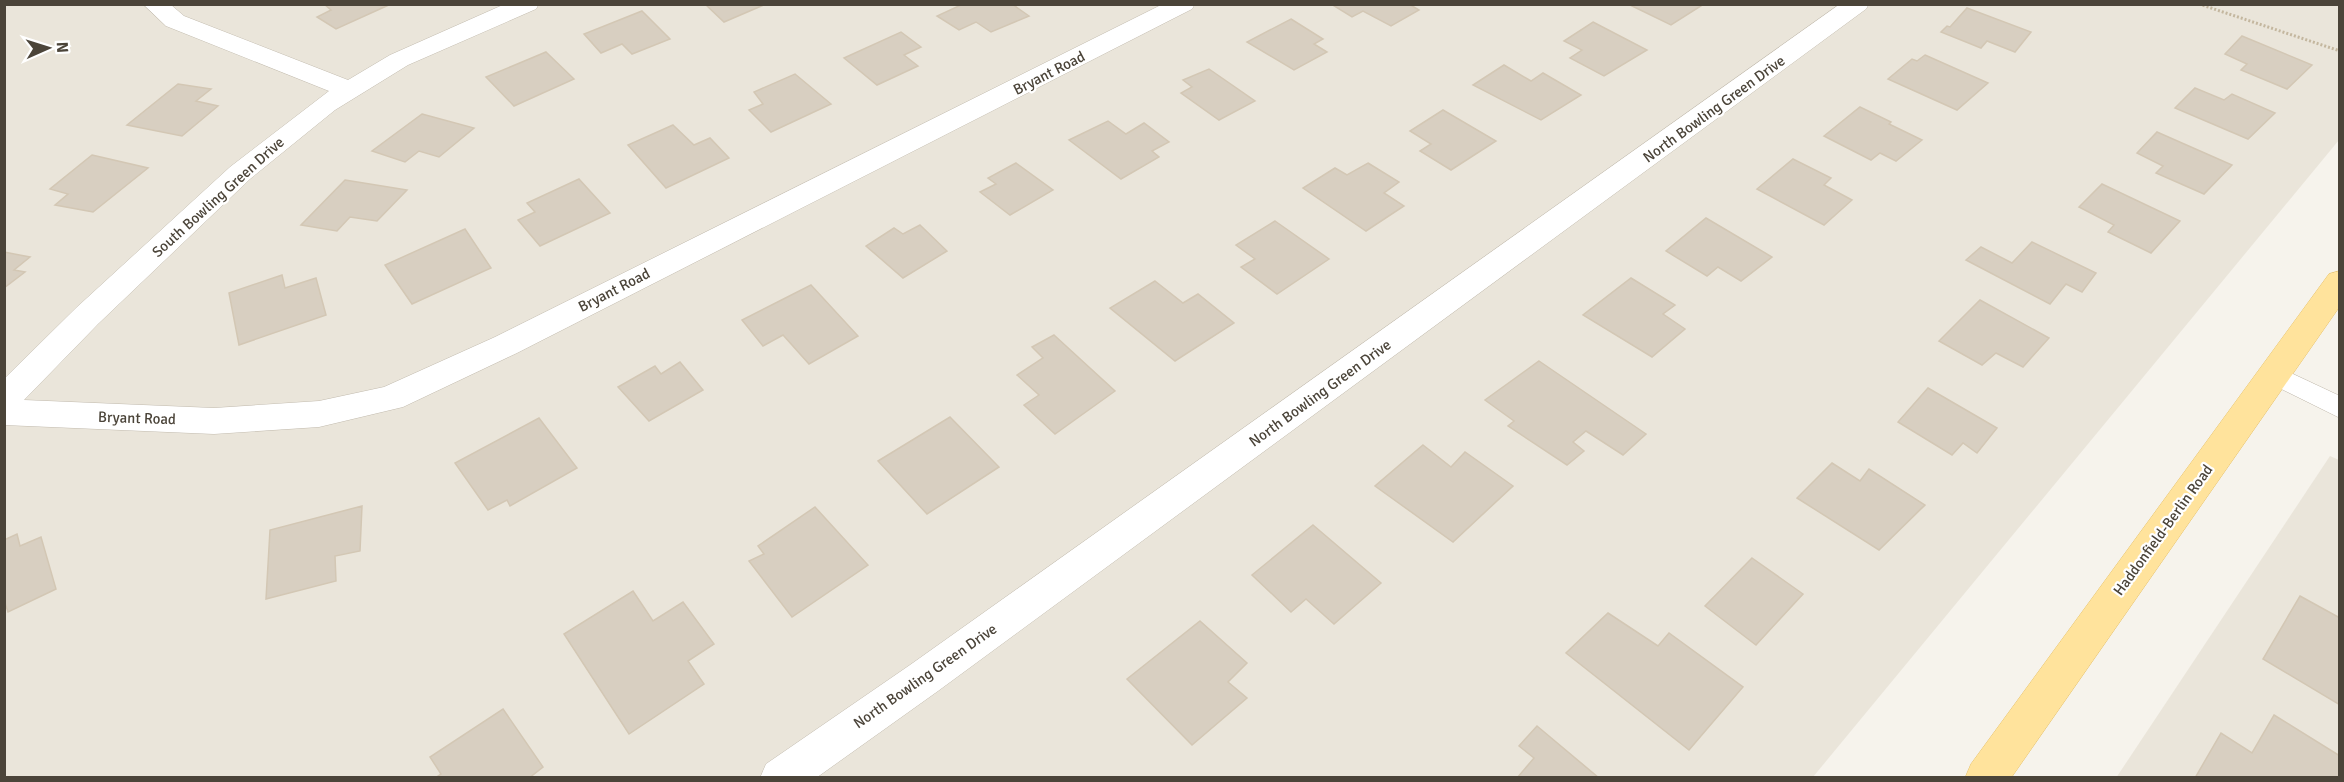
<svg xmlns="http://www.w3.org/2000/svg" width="2344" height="782" font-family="Signika,sans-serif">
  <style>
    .residential { fill: #eae5da }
    .building { fill: #d8cfc1; stroke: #d3c7b4; stroke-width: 1.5 }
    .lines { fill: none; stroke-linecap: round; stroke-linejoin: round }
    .lane-casing { stroke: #c2bbae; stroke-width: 1 }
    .street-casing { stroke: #c2bbae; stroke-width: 1 }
    .primary-casing { stroke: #e6c16a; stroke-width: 1 }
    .path { stroke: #c4b79f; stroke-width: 3; stroke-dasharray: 2 2; stroke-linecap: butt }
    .lane { fill: #fff; fill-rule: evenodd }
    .street { fill: #fff; fill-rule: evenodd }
    .primary { fill: #ffe39c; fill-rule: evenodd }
    .labels { text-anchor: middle; stroke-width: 4.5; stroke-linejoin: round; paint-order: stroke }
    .street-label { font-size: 15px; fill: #4b4439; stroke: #fff }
  </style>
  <rect width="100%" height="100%" fill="#f6f3ec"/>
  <g class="residential">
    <path d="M5,5h2334v135l-526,637 -1808,1z"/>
    <path d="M2330,456l9,4v317l-223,1z"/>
  </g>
  <g class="building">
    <path d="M324,4h67l-55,25 -19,-12 14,-7z"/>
    <path d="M705,4h61l-42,18z"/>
    <path d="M963,4h49l17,12 -38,16 -15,-10 -17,8 -22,-14z"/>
    <path d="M1331,4h78l10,6 -28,16 -28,-15 -11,6z"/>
    <path d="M1628,4h76l-33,21z"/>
    <path d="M1967,8l64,24 -16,20 -28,-11 -6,7 -40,-16 6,-6 3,1z"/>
    <path d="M642,11l28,28 -38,15 -10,-10 -21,9 -17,-19z"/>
    <path d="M1291,19l32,20 -9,5 13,8 -33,18 -47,-28z"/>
    <path d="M1593,22l54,28 -43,26 -34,-18 12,-8 -18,-9z"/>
    <path d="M901,32l20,15 -17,8 14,11 -41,19 -33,-27z"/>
    <path d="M2242,36l70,29 -25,24 -46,-19 6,-6 -22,-10z"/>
    <path d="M546,52l28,27 -60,27 -28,-29z"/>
    <path d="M1925,55l63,28 -31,27 -69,-31 24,-20 5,2z"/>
    <path d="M1504,65l27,16 12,-8 38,22 -40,25 -68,-35z"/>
    <path d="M1209,69l46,32 -36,19 -38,-27 11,-6 -9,-7z"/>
    <path d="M795,74l36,30 -60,28 -22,-22 14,-6 -9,-12z"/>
    <path d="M178,84l33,5 -15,12 22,5 -36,30 -55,-11z"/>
    <path d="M2195,88l29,12 8,-6 43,19 -27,26 -73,-31z"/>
    <path d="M1860,107l31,15 -2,2 33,16 -26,21 -16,-8 -9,7 -47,-24z"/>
    <path d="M1443,110l53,31 -45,29 -31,-19 11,-7 -21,-13z"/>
    <path d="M422,114l52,14 -35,29 -20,-6 -14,11 -33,-11z"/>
    <path d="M1108,121l18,13 18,-11 25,19 -17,9 7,6 -38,22 -52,-39z"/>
    <path d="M673,125l21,20 16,-7 19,20 -63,30 -38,-43z"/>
    <path d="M2157,132l75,33 -28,29 -48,-21 7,-7 -26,-13z"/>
    <path d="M92,155l56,13 -55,44 -38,-7 13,-11 -18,-5z"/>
    <path d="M1793,159l38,19 -7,7 28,15 -28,25 -67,-36z"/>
    <path d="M1016,163l37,27 -43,25 -30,-23 16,-8 -8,-6z"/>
    <path d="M1368,163l31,19 -15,11 20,13 -38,25 -63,-43 32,-20 12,7z"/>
    <path d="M579,179l31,34 -70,33 -22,-26 17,-8 -8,-9z"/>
    <path d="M345,180l62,10 -30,31 -27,-4 -13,14 -36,-6z"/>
    <path d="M2102,184l78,37 -29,32 -43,-21 6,-7 -35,-18z"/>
    <path d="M1706,218l66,39 -31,24 -23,-14 -11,9 -41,-25z"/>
    <path d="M1275,221l54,38 -52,35 -36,-27 14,-8 -19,-14z"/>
    <path d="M920,225l27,26 -44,27 -37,-32 28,-18 9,6z"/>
    <path d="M465,229l26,39 -79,36 -27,-39z"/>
    <path d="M2032,242l64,31 -14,19 -16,-8 -16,20 -84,-44 15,-13 31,16z"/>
    <path d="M4,252l26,5 -16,13 11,2 -21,16z"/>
    <path d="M282,275l3,13 31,-10 10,37 -87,30 -10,-52z"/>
    <path d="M1631,278l44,27 -12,9 22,15 -33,28 -69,-42z"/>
    <path d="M1155,281l28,22 15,-9 36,29 -59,38 -65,-53z"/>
    <path d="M811,285l47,51 -49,28 -26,-29 -20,11 -21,-26z"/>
    <path d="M1980,300l69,38 -26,29 -27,-14 -14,12 -43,-24z"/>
    <path d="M1054,335l61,56 -60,43 -31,-29 15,-10 -22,-20 26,-17 -11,-11z"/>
    <path d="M1539,361l107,73 -23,21 -37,-24 -13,11 11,9 -17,14 -59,-39 6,-5 -29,-21z"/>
    <path d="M680,362l23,28 -54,31 -31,-34 37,-21 6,8z"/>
    <path d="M1928,388l69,40 -20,25 -14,-10 -11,12 -54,-33z"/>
    <path d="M950,417l49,50 -72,47 -49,-53z"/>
    <path d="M539,418l38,50 -67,38 -3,-6 -19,10 -33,-47z"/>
    <path d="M1423,445l28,22 14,-15 48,34 -60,56 -78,-56z"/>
    <path d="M1832,463l28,18 9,-12 56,36 -46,45 -82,-52z"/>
    <path d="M362,506l-2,45 -25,5 1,25 -70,18 4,-69z"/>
    <path d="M815,507l53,58 -76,52 -43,-56 15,-7 -6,-8z"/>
    <path d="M1313,525l68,58 -47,41 -28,-25 -15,13 -39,-37z"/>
    <path d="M17,534l3,12 21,-9 15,52 -48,23 -4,-12v-60z"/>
    <path d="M1752,558l51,36 -47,51 -51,-39z"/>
    <path d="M633,591l20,30 30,-19 31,42 -26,17 16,23 -75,50 -65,-100z"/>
    <path d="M2300,596l40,22v87l-77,-46z"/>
    <path d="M1608,613l50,33 11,-13 74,54 -54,63 -123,-97z"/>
    <path d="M1200,621l47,42 -19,19 19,16 -55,47 -65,-66z"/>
    <path d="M503,709l40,58 -14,11h-94l6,-4 -11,-17z"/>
    <path d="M2274,715l66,41v22h-145l26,-45 31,20z"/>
    <path d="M1537,726l62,52h-82l17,-20 -15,-12z"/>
  </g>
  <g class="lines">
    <g class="lane-casing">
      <path id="lane" d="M2274,365l66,31v22l-75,-37 -4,-7 4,-7z"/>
    </g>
    <g class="street-casing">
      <g id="street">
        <path d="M143,4h27l14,12 164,64 42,-25 115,-51h34l-3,5 -128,56 -73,45 -85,69 -152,145 -74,76 190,8 105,-7 65,-14 111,-50 668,-333h32l-3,5 -675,344 -114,54 -84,20 -105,7 -210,-9v-46l72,-71 154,-141 99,-76 -163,-65z"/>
        <path d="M1840,4h29l-3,5 -928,682 -122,87h-56l6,-14 144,-99z"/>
      </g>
    </g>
    <g class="primary-casing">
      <path id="primary" d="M2340,271v35l-329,472h-46l6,-14 358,-490z"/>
    </g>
    <path class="path" d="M2199,4l141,47"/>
    <use href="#lane" class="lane"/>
    <use href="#street" class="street"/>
    <use href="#primary" class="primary"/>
  </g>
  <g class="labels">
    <g class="street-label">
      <text transform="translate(1049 73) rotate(-27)" y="5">Bryant Road</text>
      <text transform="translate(1714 109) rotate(-36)" y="5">North Bowling Green Drive</text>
      <text transform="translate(218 197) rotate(-42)" y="5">South Bowling Green Drive</text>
      <text transform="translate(614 290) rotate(-27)" y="5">Bryant Road</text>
      <text transform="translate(1320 393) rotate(-36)" y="5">North Bowling Green Drive</text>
      <text transform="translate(137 418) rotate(2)" y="5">Bryant Road</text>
      <text transform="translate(2163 530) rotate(-54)" y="5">Haddonfield-Berlin Road</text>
      <text transform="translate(925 676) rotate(-35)" y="5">North Bowling Green Drive</text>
    </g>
  </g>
  <rect width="2344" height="782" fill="none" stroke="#4b4439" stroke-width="12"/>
  <g transform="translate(48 48) rotate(87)" stroke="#ffffff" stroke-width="4.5" paint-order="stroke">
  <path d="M0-4.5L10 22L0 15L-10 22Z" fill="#4b4439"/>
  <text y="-9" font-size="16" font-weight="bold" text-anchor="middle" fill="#4b4439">N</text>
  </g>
</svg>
